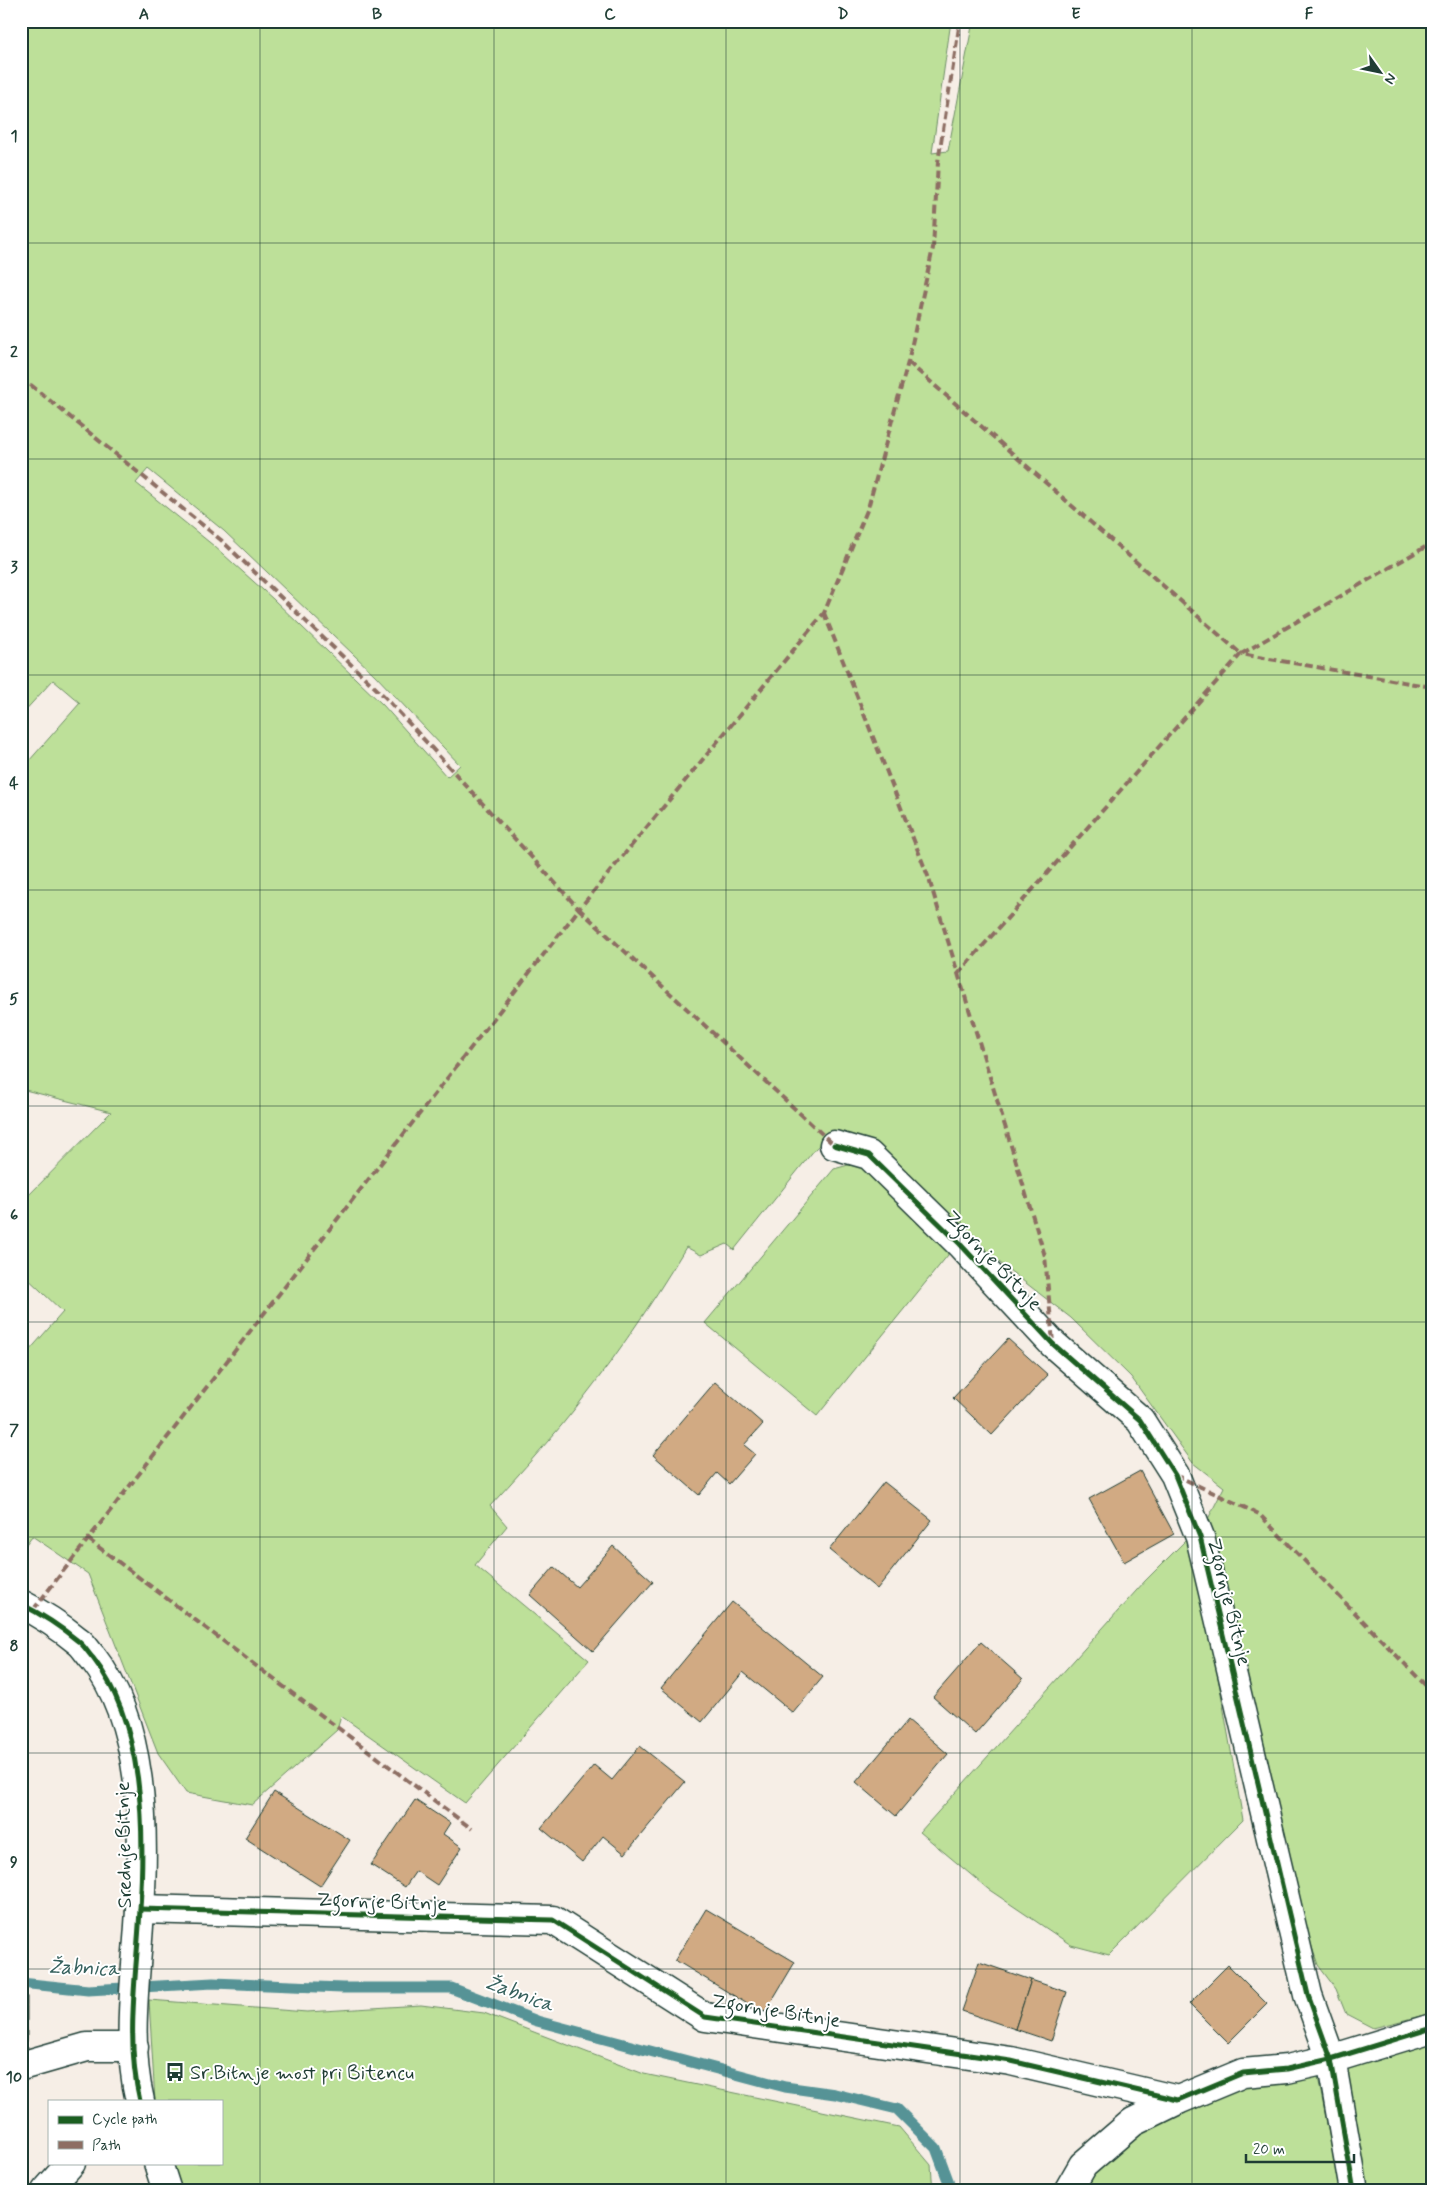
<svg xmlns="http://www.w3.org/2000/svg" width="1453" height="2212" font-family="Mynerve,sans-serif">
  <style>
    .green { fill: #bde099; stroke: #6e8e66; fill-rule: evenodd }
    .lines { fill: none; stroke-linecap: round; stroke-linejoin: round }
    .stream { stroke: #579396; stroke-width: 11 }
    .building { fill: #d1aa83; stroke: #1f3d34 }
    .minor-casing { stroke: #1f3d34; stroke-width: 31 }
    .minor { stroke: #fff; stroke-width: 28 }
    .quiet { stroke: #8d6e63; stroke-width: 4; stroke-dasharray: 8 4; stroke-linecap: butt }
    .cycleway-casing { stroke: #fff; stroke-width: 8 }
    .cycleway { stroke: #1b5e20; stroke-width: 5 }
    .grid { fill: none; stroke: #1f3d34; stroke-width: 1; stroke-opacity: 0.55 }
    .labels { text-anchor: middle; stroke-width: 4; stroke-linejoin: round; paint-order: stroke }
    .street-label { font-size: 20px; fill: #1f3d34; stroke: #fff }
    .poi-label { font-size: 20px; fill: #1f3d34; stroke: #fff; text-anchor: start }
    .water-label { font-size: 21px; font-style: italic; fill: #36615d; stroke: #fff }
    .neatline { fill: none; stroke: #1f3d34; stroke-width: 2 }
    .grid-label { font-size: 16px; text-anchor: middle; font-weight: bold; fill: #1f3d34 }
  </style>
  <rect width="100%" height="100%" fill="#f6eee6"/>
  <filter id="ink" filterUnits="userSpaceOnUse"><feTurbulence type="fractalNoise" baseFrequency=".02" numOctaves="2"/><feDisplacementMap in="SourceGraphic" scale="10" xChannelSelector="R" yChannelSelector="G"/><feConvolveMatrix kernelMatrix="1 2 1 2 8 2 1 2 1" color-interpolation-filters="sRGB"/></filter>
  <g filter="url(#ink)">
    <g class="green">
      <path d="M21,21h930l-19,132 16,-2 25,-130h459v1992l-59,15 -27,-14 -10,-25 -18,-24 -15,-44 -38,-151 -57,-251 16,-32 -31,-24 -62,-86 -60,-59 -98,-76 -47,-52 -49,-43 -42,-16 -20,18 -81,101 -7,-6 -26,11 -15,-8c-37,62 -79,123 -125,179 -23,27 -47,54 -71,80l17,20 -32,39 114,95 -124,143 -124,-87 -4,14 -85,75 -66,-12 -28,-40 -70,-179 -56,-38 -11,15v-191l42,-48 -42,-40v-69l90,-91 -90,-23v-319l59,-67 -27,-23 -32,35zM148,469l76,62 151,144 85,90 -13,12 -64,-72 -110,-106 -59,-53 -78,-63z"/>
      <path d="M859,1162l88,84 1,9 -131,161 -112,-93 129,-154z"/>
      <path d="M1188,1538l20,81 35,201 -134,135 -38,-10 -83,-56 -68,-57 225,-251z"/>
      <path d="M149,2000l158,12 114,-7 63,8 160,61 255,53 32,38 2,26h-752l-8,-28h48v-62h-66z"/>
      <path d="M1432,2039v152h-66l-23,-127z"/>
      <path d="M1318,2077l22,114h-260l15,-22 32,-30 120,-57z"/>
    </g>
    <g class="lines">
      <path class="stream" d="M21,1983l67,7 125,-7 129,5h109l86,33 248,66 50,7 62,15 39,39 16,43"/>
    </g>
    <g class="building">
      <path d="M1008,1339l40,36 -56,60 -39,-37z"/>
      <path d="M715,1382l48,42 -19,21 11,9 -26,30 -12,-11 -18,22 -46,-40z"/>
      <path d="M1140,1471l34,63 -50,28 -35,-63z"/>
      <path d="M884,1482l48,38 -55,69 -48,-39z"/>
      <path d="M613,1546l40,36 -60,69 -63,-56 24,-28 23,20z"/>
      <path d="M732,1602l91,75 -30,36 -50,-41 -41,50 -41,-34z"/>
      <path d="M981,1642l42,37 -48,55 -42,-37z"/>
      <path d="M908,1720l40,34 -52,62 -40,-34z"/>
      <path d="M640,1746l45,36 -60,72 -22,-18 -21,26 -41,-34 53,-63 18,15z"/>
      <path d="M274,1792l76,48 -30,46 -75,-48z"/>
      <path d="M415,1800l35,23 -7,11 19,13 -25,38 -21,-14 -11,16 -34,-22z"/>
      <path d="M706,1909l89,53 -31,52 -89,-54z"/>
      <path d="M979,1962l52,18 -16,49 -53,-18z"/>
      <path d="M1228,1965l39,39 -39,39 -39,-39z"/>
      <path d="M1031,1980l36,12 -16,49 -36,-12z"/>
      <rect x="21" y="1997" width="6" height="44"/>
      <path d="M21,2167l8,7 -8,10z"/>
    </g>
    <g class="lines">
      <g class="minor-casing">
        <g id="minor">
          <path d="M834,1145l35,10 91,89 93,100 87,76 35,55 25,62 108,458 23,64 23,132"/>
          <path d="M21,1604c20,10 40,23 57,37 6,4 10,12 15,17 51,65 52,171 47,251 -3,63 -15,129 0,192"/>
          <path d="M140,1909l413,11 152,97 306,44 167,39 65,-27 44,-4 44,-10 101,-31"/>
          <path d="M21,2066l66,-19h47"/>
          <path d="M158,2163l9,28"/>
          <path d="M46,2191l25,-28"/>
          <path d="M1068,2191l15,-26 50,-43 45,-22"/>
        </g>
      </g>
      <use href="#minor" class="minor"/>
      <g class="quiet">
        <path d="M908,362l333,292 191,-111"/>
        <path d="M21,377l200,163 164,157 194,212 245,-296 44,-105 40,-146 25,-114 5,-86 22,-141"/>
        <path d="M824,613l104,263 117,380 8,87"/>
        <path d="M958,974l283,-320 191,33"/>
        <path d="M1175,1475l84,39 173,178"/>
        <path d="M88,1539l384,290"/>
        <path d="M33,1610l546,-701 255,236"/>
      </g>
      <g class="cycleway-casing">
        <g id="cycleway">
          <path d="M834,1145l35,10 91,89 93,100 87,76 35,55 25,62 108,458 23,64 23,132"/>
          <path d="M21,1604c20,10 40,23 57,37 6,4 10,12 15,17 51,65 52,171 47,251 -3,63 -15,129 0,192"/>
          <path d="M140,1909l413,11 152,97 306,44 167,39 65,-27 44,-4 44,-10 101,-31"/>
        </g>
      </g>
      <use href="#cycleway" class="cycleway"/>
    </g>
  </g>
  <path class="grid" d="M260,21v2170M494,21v2170M726,21v2170M960,21v2170M1192,21v2170M21,243h1411M21,459h1411M21,675h1411M21,890h1411M21,1106h1411M21,1322h1411M21,1537h1411M21,1753h1411M21,1969h1411"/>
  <defs>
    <g id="bus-bare" transform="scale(1.5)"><path d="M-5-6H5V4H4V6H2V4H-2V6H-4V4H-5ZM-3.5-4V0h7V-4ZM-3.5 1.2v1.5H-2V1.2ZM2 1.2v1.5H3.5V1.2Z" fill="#1f3d34" stroke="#fff" stroke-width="2.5" paint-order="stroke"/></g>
  </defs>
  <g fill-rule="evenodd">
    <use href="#bus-bare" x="175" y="2072"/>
  </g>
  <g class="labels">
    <g class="street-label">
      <text transform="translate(994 1260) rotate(46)" y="7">Zgornje Bitnje</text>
      <text transform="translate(1230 1602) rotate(76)" y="7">Zgornje Bitnje</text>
      <text transform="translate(123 1845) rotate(-91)" y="7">Srednje Bitnje</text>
      <text transform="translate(382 1901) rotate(2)" y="7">Zgornje Bitnje</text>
      <text transform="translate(776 2010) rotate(9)" y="7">Zgornje Bitnje</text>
    </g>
    <g class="poi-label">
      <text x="190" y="2079">Sr.Bitnje most pri Bitencu</text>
    </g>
    <g class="water-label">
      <text transform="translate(84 1967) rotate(2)" y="7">Žabnica</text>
      <text transform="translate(520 1993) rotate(20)" y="7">Žabnica</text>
    </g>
  </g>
  <rect width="1453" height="2212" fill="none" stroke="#fff" stroke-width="55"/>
  <rect x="48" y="2100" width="175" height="65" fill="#ffffff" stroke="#a5b1ae"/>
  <rect x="58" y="2116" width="25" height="8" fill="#1b5e20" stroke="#a5b1ae"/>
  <text x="92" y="2124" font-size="15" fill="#1f3d34">Cycle path</text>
  <rect x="58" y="2141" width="25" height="8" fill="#8d6e63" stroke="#a5b1ae"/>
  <text x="92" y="2150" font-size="15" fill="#1f3d34">Path</text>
  <g transform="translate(1380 72) rotate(123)" stroke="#ffffff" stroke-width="4" paint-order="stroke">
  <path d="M0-4L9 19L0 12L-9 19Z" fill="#1f3d34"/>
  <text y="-8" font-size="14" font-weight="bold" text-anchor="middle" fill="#1f3d34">N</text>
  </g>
  <path d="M1246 2154v8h108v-8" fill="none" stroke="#1f3d34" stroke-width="2.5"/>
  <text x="1253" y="2154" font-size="15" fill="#1f3d34" stroke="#ffffff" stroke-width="4" paint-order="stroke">20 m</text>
  <rect x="28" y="28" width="1398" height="2156" class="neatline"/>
  <g class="grid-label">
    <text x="144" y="19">A</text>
    <text x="377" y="19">B</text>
    <text x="610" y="19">C</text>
    <text x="843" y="19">D</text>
    <text x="1076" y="19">E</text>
    <text x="1309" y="19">F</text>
    <text x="14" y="141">1</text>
    <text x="14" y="357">2</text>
    <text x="14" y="572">3</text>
    <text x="14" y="788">4</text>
    <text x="14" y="1004">5</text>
    <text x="14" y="1220">6</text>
    <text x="14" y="1435">7</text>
    <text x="14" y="1651">8</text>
    <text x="14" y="1867">9</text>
    <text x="14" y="2082">10</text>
  </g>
</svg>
